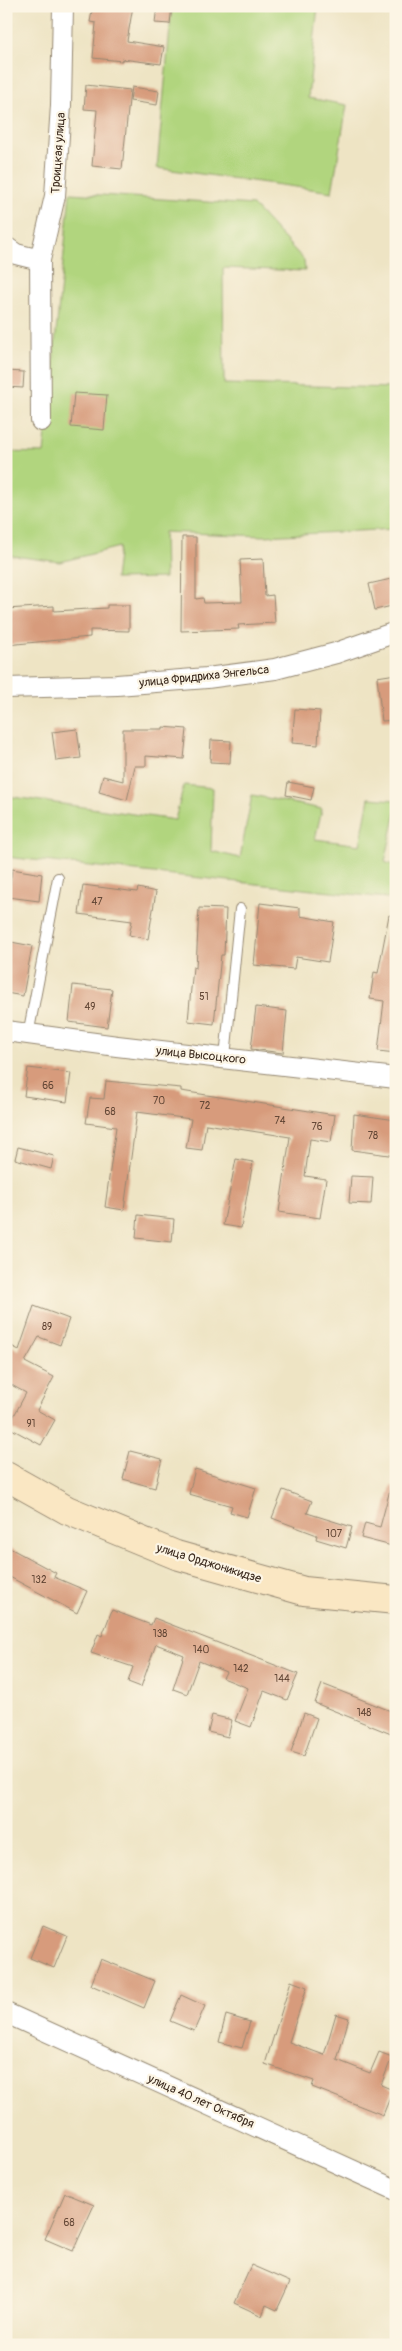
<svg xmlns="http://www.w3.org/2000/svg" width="402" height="2351" font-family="Pangolin,sans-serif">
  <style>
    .green { fill: #b1d57e; stroke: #76804e }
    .building { fill: #d79b7b }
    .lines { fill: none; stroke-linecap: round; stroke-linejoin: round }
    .service-casing { stroke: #948771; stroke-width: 12 }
    .minor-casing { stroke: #948771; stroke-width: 22 }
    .secondary-casing { stroke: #948771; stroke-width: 30 }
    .path { stroke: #948771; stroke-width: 3; stroke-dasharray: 4 4; stroke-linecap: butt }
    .service { stroke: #fff; stroke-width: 10 }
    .minor { stroke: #fff; stroke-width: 20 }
    .secondary { stroke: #fae7c3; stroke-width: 28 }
    .labels { text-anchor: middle; stroke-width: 4.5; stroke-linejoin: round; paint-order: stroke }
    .number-label { font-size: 10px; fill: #624635 }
    .street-label { font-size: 12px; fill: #3b2a1e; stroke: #fcf5e5 }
  </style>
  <rect width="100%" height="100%" fill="#fcf5e5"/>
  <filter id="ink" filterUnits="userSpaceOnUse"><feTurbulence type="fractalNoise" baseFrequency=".02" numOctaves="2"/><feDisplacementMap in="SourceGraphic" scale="10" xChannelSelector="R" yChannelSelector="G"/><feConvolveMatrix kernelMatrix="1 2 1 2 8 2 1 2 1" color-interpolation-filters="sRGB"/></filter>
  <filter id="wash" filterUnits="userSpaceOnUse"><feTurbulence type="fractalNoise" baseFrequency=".0096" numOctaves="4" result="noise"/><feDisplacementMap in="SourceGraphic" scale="20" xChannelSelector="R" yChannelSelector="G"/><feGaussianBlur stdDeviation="1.12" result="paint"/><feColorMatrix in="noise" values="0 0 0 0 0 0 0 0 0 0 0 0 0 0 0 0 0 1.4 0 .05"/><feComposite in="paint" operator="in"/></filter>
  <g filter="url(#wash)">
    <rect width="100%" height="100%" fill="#eee4c4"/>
    <g class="green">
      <path d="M172,6h146l-10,92 39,7 -15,87 -175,-24z"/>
      <path d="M70,193l183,12 51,55 1,11 -82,-3 1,116 172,4 -1,141 -131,7 -100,-4 1,46 -50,1 4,-32 -59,15 -54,-7v-103l38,1z"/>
      <path d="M184,785l29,3 -2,63 29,7 12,-63 70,14 -7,30 45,6 9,-47 27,2v12l-11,50 11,4v33l-390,-42v-61l169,24z"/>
    </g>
    <g id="blocks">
      <g class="building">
        <path d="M93,6h40l-6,35 37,6 -3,17 -39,-5v2l-29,-3 3,-35 -6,-1z"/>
        <path d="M157,6h15l-2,18 -15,-1z"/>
        <path d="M86,85l44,5 -8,79 -30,-3 5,-56 -13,-1z"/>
        <path d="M132,87l27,4 -2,14 -27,-4z"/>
        <path d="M6,371l18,1 -1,16 -17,-1z"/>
        <path d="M74,393l33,2 -3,35 -33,-3z"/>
        <path d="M182,537h14v62l7,-1 1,5 38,-1 -2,-42 23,-1 2,37 8,-1 2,28 -37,2 1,4 -58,2z"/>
        <path d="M391,579l5,26 -21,5 -6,-26z"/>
        <path d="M107,605h22v26l-39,-1v7l-84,8v-36l48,-3v5l53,-3z"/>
        <path d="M396,674v46l-14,1 -5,-44z"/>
        <path d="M295,709l25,2 -2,34 -26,-2z"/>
        <path d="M163,727l24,2 -3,30 -38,-3v10h-11l-8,34 -28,-8 4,-16 20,5v-52h40z"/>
        <path d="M77,729l4,29 -25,3 -4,-29z"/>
        <path d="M211,740l20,1 -1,22 -20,-1z"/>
        <path d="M288,782l26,5 -3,13 -25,-5z"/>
        <path d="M12,869l30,5 -3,27 -31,-4z"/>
        <path d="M83,885l54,7 1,-4 18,4 -8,47 -19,-4 3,-14 -53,-7z"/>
        <path d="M260,903l40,5v8l34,6 -6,40 -32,-5 -2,12 -40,-4z"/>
        <path d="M199,908l27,1 -2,46h-3l-7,69 -26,-3 5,-54 3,1z"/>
        <path d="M389,915l7,1v137l-18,-2 6,-50 -14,-2 4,-27 4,1z"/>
        <path d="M6,941l26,5 -9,50 -17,-3z"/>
        <path d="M73,985l39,4 -5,38 -38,-5z"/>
        <path d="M256,1007l31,4 -4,42 -32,-4z"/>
        <path d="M28,1068l43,5 -4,29 -43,-6z"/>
        <path d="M106,1081l75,7v3l154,24 -4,27 -21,-3 -5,37 21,3 -6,39 -41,-6 11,-75 -84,-13 -4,26 -16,-2 5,-29 -54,-7 -13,98 -19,-3 11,-80 -30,-4 4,-25 14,1z"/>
        <path d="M354,1114l42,6v36l-44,-6z"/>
        <path d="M18,1147l36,9 -3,13 -36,-10z"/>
        <path d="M236,1159l17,3 -12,66 -18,-3z"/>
        <path d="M351,1176l22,1 -2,27 -22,-1z"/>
        <path d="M138,1215l36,4 -2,23 -36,-4z"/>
        <path d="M34,1306l35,13 -9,26 -21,-8 -14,25 29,15 -17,33 18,10 -14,25 -33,-18 18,-34 -20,-11v-39l13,7z"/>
        <path d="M130,1451l32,8 -7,29 -32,-9z"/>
        <path d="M195,1469l61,19 -9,29 -17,-5 2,-6 -43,-12z"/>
        <path d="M391,1486l5,1v60l-35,-9 4,-15 15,4z"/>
        <path d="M283,1490l29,11 -5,12 45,14 -6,21 -30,-9 1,-4 -45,-17z"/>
        <path d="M6,1546l50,27 -2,4 33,14 -10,22 -71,-38z"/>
        <path d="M112,1610l39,15 3,-7 144,56 -11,26 -23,-9 -13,36 -16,-6 13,-33 -25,-10 3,-6 -27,-11 -12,33 -14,-5 11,-34 -28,-11 -15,43 -13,-5 5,-15 -42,-14 7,-19 4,2z"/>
        <path d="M322,1684l74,29v23l-81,-33z"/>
        <path d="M304,1713l13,5 -13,38 -13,-4z"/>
        <path d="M212,1715l20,5 -4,17 -20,-5z"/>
        <path d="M43,1926l24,10 -13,32 -24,-10z"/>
        <path d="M101,1959l54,22 -11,27 -53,-23z"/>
        <path d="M291,1981l16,6 -18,55 35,13 12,-41 13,4 -12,42 33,13 9,-21 13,5 -11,28 12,5 -10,25 -71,-28 2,-6 -49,-17z"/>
        <path d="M181,1995l24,11 -11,25 -24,-10z"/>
        <path d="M226,2015l24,7 -8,26 -23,-6z"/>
        <path d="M65,2193l29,12 -21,46 -28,-12z"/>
        <path d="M251,2265l39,17 -13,28 -11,-5 -4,11 -28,-13z"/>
      </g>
    </g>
  </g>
  <g filter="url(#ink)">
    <use href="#blocks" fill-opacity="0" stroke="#948771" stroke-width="1"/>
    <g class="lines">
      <g class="service-casing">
        <g id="service">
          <path d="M28,1035l30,-157"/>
          <path d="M225,1057l15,-148"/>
        </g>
      </g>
      <g class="minor-casing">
        <g id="minor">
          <path d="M6,247l10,7 24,6 15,-64 6,-91 2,-99"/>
          <path d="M40,260l1,161"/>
          <path d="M6,688l111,-3 90,-7 68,-9 61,-16 60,-21"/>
          <path d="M6,1031l111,15 279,32"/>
          <path d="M6,2013l390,177"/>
        </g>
      </g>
      <g class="secondary-casing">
        <path id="secondary" d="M6,1476l61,34 109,45 128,36 92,9"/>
      </g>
      <path class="path" d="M6,1973l2,-3"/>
      <use href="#service" class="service"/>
      <use href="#minor" class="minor"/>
      <use href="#secondary" class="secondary"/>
    </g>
  </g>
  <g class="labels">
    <g class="number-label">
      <text x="97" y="905">47</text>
      <text x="204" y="1000">51</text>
      <text x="90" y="1010">49</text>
      <text x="48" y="1089">66</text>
      <text x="159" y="1104">70</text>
      <text x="205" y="1109">72</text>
      <text x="110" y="1115">68</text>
      <text x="280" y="1124">74</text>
      <text x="317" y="1130">76</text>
      <text x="373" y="1139">78</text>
      <text x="47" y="1330">89</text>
      <text x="31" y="1427">91</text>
      <text x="334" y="1537">107</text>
      <text x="39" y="1583">132</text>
      <text x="160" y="1637">138</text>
      <text x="201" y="1653">140</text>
      <text x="241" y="1672">142</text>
      <text x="282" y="1682">144</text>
      <text x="364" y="1716">148</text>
      <text x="69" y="2226">68</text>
    </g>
    <g class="street-label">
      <text transform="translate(58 153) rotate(-86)" y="4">Троицкая улица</text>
      <text transform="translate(204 676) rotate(-6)" y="4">улица Фридриха Энгельса</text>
      <text transform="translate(201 1055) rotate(6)" y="4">улица Высоцкого</text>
      <text transform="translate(209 1563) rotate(17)" y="4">улица Орджоникидзе</text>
      <text transform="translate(201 2101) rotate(24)" y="4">улица 40 лет Октября</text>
    </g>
  </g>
  <rect width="402" height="2351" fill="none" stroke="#fcf5e5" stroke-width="25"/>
</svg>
